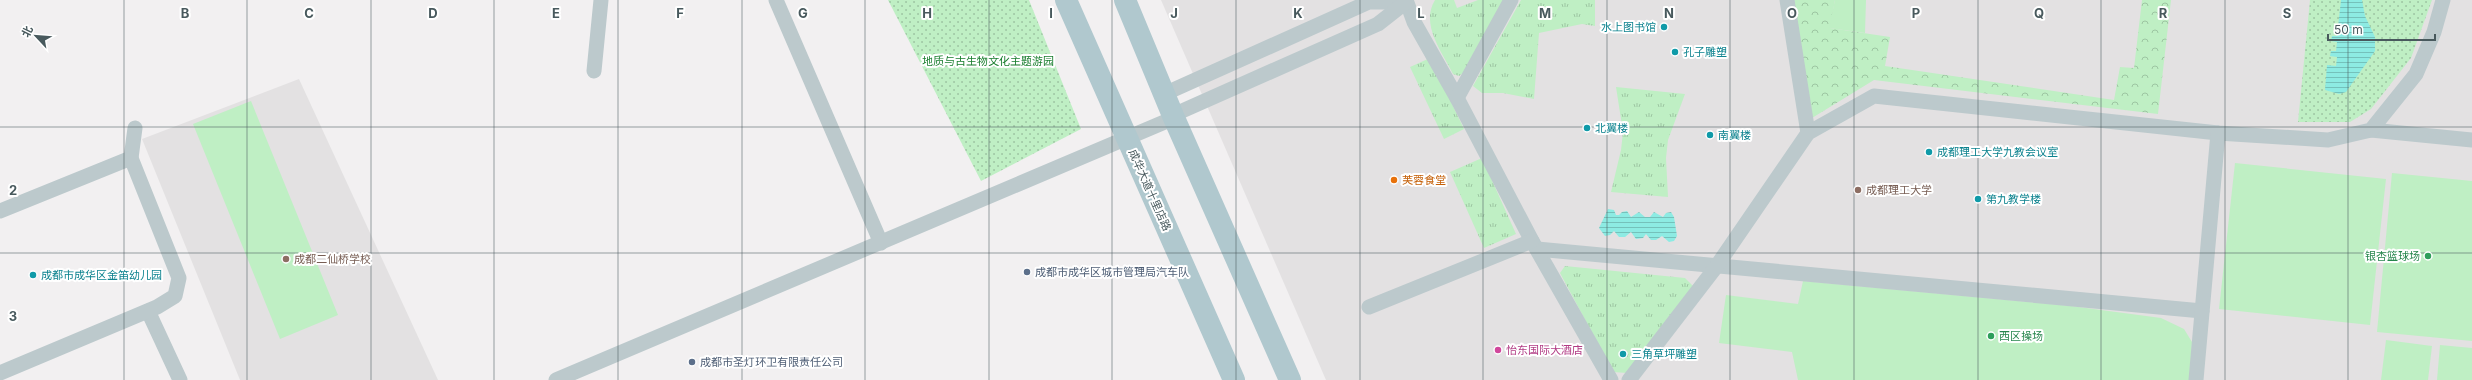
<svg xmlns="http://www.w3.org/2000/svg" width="2472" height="380" font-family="Inter,'Noto Sans SC',sans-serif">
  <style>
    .education { fill: #e3e1e2 }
    .grass { fill: url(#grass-tufts) }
    .forest { fill: url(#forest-crowns) }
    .park { fill: url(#park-dots) }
    .pitch { fill: #bfefc4 }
    .water { fill: url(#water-rules) }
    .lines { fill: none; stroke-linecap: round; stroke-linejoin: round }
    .minor { stroke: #bcc9cc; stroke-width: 15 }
    .primary { stroke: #b0c8ce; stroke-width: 22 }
    .grid { fill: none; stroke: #48595d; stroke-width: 1; stroke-opacity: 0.55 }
    .culture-dot { fill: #0f9aa8; stroke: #fff; stroke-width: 1.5 }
    .food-dot { fill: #e8710a; stroke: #fff; stroke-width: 1.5 }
    .education-dot { fill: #8d6e63; stroke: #fff; stroke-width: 1.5 }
    .leisure-dot { fill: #2e9e5b; stroke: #fff; stroke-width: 1.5 }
    .service-dot { fill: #5c6f8a; stroke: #fff; stroke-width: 1.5 }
    .hotel-dot { fill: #d1479c; stroke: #fff; stroke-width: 1.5 }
    .labels { text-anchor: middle; stroke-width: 4; stroke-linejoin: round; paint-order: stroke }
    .culture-label { font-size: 11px; fill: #0d838f; stroke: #fff; text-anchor: start }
    .park-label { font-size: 11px; fill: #197e2e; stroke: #fff }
    .food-label { font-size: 11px; fill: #c56008; stroke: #fff; text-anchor: start }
    .street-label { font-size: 11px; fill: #48595d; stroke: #fff }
    .education-label { font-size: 11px; fill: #785e54; stroke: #fff; text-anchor: start }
    .leisure-label { font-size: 11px; fill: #27864d; stroke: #fff; text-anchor: end }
    .service-label { font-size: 11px; fill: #4e5e75; stroke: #fff; text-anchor: start }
    .hotel-label { font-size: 11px; fill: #b23c85; stroke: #fff; text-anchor: start }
    .grid-label { font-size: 13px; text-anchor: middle; font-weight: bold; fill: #48595d; stroke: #fff; stroke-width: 4; stroke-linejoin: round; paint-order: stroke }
  </style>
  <defs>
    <pattern id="grass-tufts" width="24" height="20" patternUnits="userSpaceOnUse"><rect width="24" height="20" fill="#bfefc4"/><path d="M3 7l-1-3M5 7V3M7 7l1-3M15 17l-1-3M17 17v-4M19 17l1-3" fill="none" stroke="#9dc5a2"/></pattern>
    <pattern id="forest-crowns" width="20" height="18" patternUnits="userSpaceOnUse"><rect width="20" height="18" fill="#bfefc4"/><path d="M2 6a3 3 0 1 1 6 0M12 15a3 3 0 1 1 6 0" fill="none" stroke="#9dc5a2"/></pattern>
    <pattern id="park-dots" width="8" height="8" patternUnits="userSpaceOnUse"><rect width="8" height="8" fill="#bfefc4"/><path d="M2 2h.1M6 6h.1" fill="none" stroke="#9dc5a2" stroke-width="1.8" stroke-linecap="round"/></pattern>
    <pattern id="water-rules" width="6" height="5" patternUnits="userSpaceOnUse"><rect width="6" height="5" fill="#8debe3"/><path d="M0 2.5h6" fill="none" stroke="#75c1bb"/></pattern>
  </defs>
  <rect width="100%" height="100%" fill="#f2f0f1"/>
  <g class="education">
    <path d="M1161,0h1311v380h-1146z"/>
    <path d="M299,79l139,301h-198l-98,-241z"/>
  </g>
  <g class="grass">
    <path d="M1435,0h19l3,8 21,-8h26l-40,72 -5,4 -6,-2c-11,-22 -33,-50 -18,-74z"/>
    <path d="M1521,0h74v26l-13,-2 -43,9 -5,66 -31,-6h-21l-9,-7z"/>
    <path d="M1430,58l34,71 -20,10 -34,-72z"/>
    <path d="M1616,87l69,7 -17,46 -2,18 2,39 -57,-5 10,-42 2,-18z"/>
    <path d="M1482,158l34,76 -32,14 -34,-76z"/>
    <path d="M1565,266l120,12 8,8 -66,87 -14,-1 -53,-99z"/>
  </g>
  <path class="forest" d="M1794,0h41l-5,28 60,9 -5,29 229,34 6,-33 14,1 8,-68h29l-13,114 -284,-34 -62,38z"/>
  <g class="park">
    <path d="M888,0h141l52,129 -100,52z"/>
    <path d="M2310,0h122l-21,58 -40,51 -21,13h-52z"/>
  </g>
  <g class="pitch">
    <path d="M1835,0h31l-1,33 -36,-5z"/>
    <path d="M251,101l87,214 -58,24 -87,-215z"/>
    <path d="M2235,163l151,16 -16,146 -151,-16z"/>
    <path d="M2392,173l80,8v160l-95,-9z"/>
    <path d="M1803,281l268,25 90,12 23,11 8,13 -2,38h-392l-6,-28 -73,-9 7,-48 72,9z"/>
    <path d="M2386,340l46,6 -4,34h-47z"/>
    <path d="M2440,345l32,3v32h-35z"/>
  </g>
  <g class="water">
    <path d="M2341,0h21l3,16 10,21v14l-29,41 -7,2 -14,-4 2,-25 9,1 1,-9 -7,-1 1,-5h5l1,-9 -6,-1 1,-5h5z"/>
    <path d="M1608,209l6,1 2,5h3l3,-3 5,-1 4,6 8,-5 6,5h5l4,-5 9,5 3,-4 5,-1 3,5 3,19 -3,5 -5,1 -7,-6 -6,4h-5l-5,-6 -3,4 -7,1 -5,-7 -6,5h-6l-5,-6 -4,4 -5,1 -6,-8z"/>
  </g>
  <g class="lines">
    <g class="minor">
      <path d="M776,0l105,243"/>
      <path d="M1406,0l8,22 43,76 75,143 79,139"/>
      <path d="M1787,0l21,133"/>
      <path d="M594,71l7,-71"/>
      <path d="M1164,94l205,-92h37"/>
      <path d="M1457,98l54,-98"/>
      <path d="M1173,115l205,-91 28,-22"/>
      <path d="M2371,130l101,10"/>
      <path d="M0,211l131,-53 4,-30"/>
      <path d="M1537,249l665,62"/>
      <path d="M1369,307l163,-66"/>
      <path d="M148,311l32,69"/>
      <path d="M0,373l157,-66 18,-11 4,-18 -48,-120"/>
      <path d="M556,380l618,-262"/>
      <path d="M1629,380l87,-113 92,-134 66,-37 344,37 110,7 43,-10 45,-56 18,-42 9,-32"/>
      <path d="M2196,380l22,-247"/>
    </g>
    <g class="primary">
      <path d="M1066,0l168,380"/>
      <path d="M1125,0l49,118 116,262"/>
    </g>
  </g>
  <path class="grid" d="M124,0v380M247,0v380M371,0v380M494,0v380M618,0v380M742,0v380M865,0v380M989,0v380M1112,0v380M1236,0v380M1360,0v380M1483,0v380M1607,0v380M1730,0v380M1854,0v380M1978,0v380M2101,0v380M2225,0v380M2348,0v380M0,127h2472M0,253h2472"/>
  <g class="culture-dot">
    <circle cx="1664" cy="27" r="4"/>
    <circle cx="1675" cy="52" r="4"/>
    <circle cx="1587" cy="128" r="4"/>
    <circle cx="1710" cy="135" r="4"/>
    <circle cx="1929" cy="152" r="4"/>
    <circle cx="1978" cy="199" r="4"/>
    <circle cx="33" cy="275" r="4"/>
    <circle cx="1623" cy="354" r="4"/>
  </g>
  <circle class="food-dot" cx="1394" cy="180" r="4"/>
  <g class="education-dot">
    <circle cx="1858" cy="190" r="4"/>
    <circle cx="286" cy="259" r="4"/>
  </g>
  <g class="leisure-dot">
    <circle cx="2428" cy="256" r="4"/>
    <circle cx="1991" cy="336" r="4"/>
  </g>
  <g class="service-dot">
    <circle cx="1027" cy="272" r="4"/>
    <circle cx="692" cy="362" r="4"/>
  </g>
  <circle class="hotel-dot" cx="1498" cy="350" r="4"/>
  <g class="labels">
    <g class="culture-label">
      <text x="1656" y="31" text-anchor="end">水上图书馆</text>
      <text x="1683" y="56">孔子雕塑</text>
      <text x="1595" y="132">北翼楼</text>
      <text x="1718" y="139">南翼楼</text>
      <text x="1937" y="156">成都理工大学九教会议室</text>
      <text x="1986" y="203">第九教学楼</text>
      <text x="41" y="279">成都市成华区金笛幼儿园</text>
      <text x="1631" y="358">三角草坪雕塑</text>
    </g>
    <g class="park-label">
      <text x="988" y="65">地质与古生物文化主题游园</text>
    </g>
    <g class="food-label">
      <text x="1402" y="184">芙蓉食堂</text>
    </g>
    <g class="street-label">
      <text transform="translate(1150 190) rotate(66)" y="4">成华大道十里店路</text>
    </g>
    <g class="education-label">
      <text x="1866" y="194">成都理工大学</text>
      <text x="294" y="263">成都二仙桥学校</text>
    </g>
    <g class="leisure-label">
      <text x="2420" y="260">银杏篮球场</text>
      <text x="1999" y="340" text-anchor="start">西区操场</text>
    </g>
    <g class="service-label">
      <text x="1035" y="276">成都市成华区城市管理局汽车队</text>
      <text x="700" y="366">成都市圣灯环卫有限责任公司</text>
    </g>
    <g class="hotel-label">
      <text x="1506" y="354">怡东国际大酒店</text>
    </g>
  </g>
  <g class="grid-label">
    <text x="185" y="18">B</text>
    <text x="309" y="18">C</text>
    <text x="433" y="18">D</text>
    <text x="556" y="18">E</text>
    <text x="680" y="18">F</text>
    <text x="803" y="18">G</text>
    <text x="927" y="18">H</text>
    <text x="1051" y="18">I</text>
    <text x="1174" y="18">J</text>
    <text x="1298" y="18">K</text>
    <text x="1421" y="18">L</text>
    <text x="1545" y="18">M</text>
    <text x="1669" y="18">N</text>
    <text x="1792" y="18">O</text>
    <text x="1916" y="18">P</text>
    <text x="2039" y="18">Q</text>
    <text x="2163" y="18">R</text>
    <text x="2287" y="18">S</text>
    <text x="13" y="195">2</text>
    <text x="13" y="321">3</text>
  </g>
  <g transform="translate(36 36) rotate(296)" stroke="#ffffff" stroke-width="3" paint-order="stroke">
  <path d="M0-3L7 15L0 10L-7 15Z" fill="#48595d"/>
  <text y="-6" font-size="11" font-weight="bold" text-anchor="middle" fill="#48595d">北</text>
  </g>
  <path d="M2328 34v6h107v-6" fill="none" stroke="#48595d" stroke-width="2"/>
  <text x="2334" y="34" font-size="12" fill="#48595d" stroke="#ffffff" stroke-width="3" paint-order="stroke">50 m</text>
</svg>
